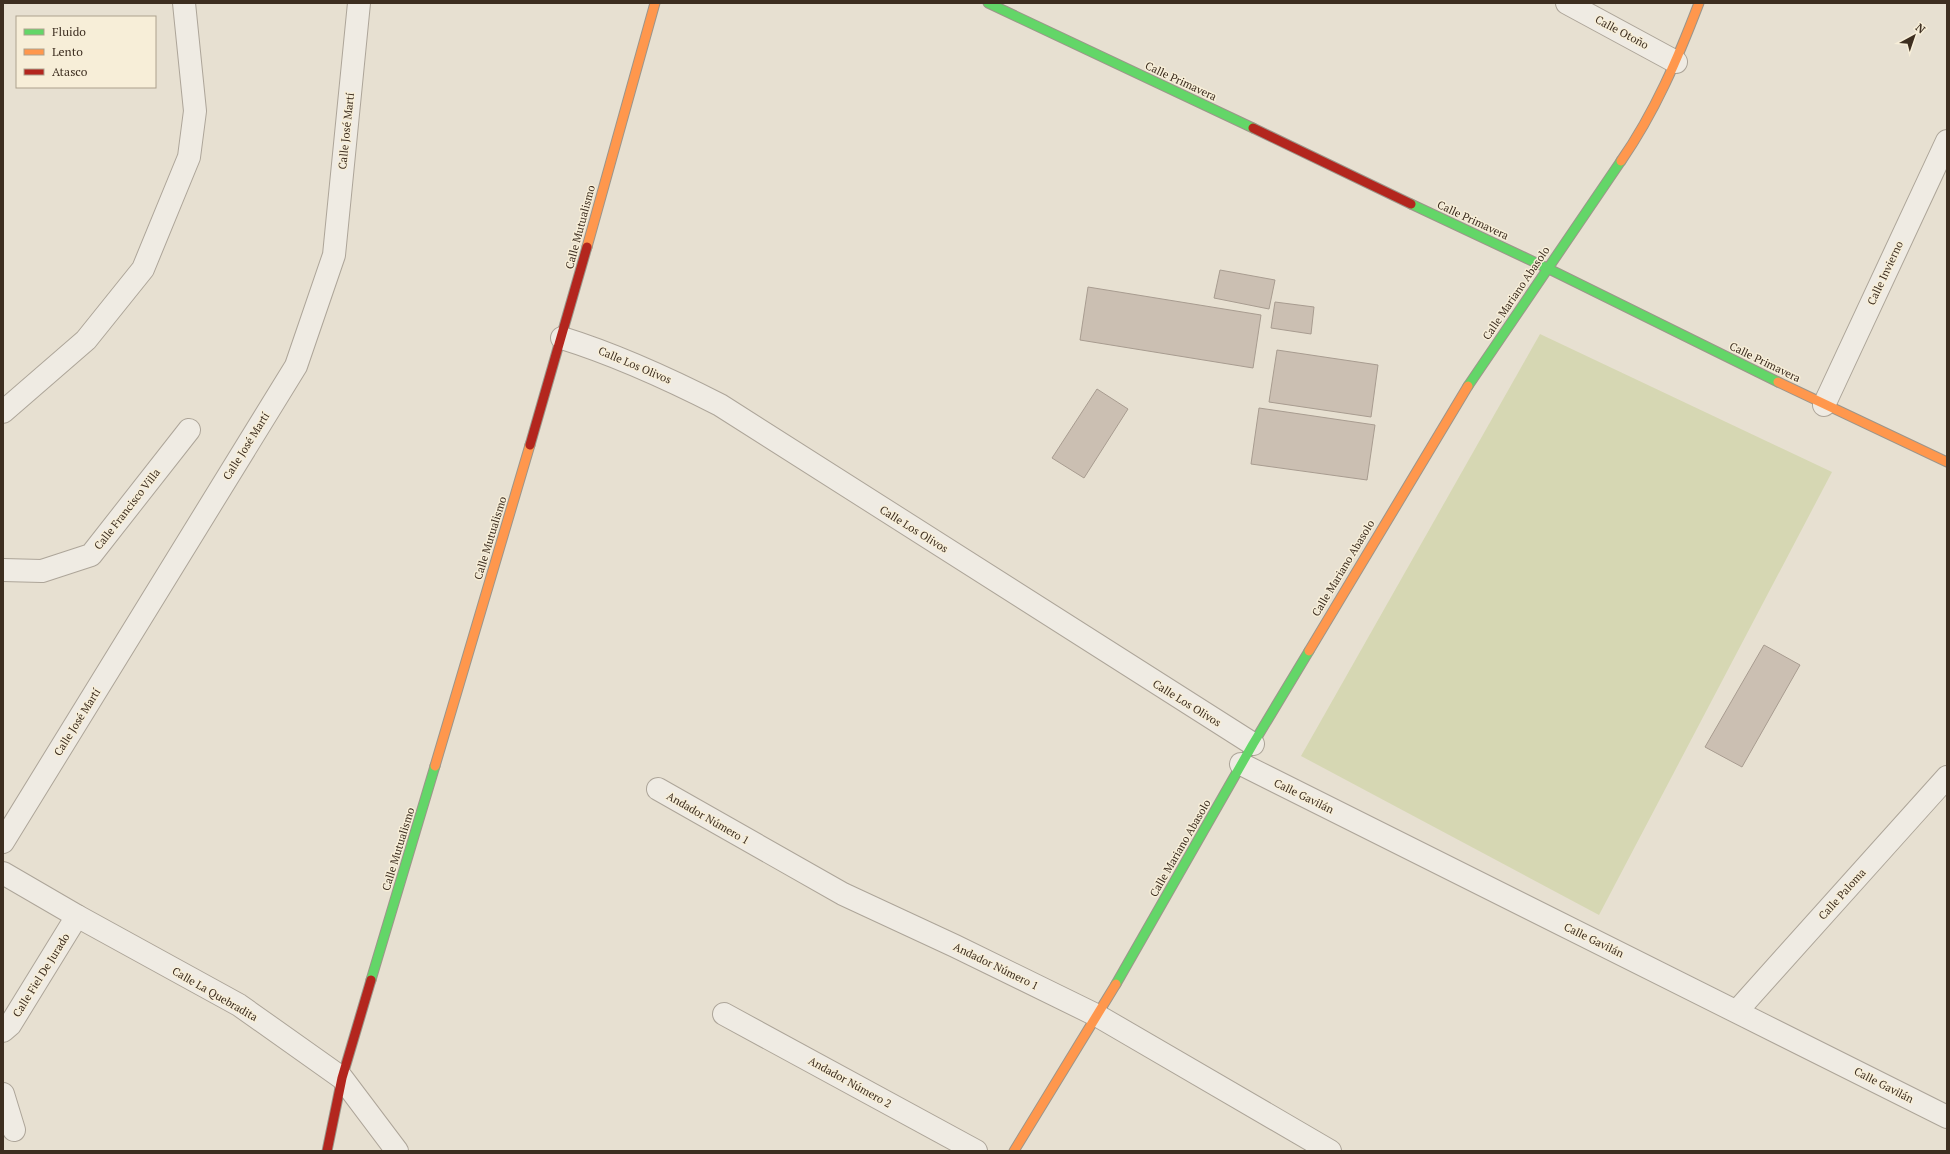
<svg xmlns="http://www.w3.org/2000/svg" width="1950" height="1154" font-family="'PT Serif',serif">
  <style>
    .green { fill: #d6d7b3 }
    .building { fill: #cbbfb2; stroke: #a89c90 }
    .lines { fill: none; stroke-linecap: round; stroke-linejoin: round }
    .street-casing { stroke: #ada599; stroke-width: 24 }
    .fast-casing { stroke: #9c958a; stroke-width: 11 }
    .slow-casing { stroke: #9c958a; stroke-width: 11 }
    .jam-casing { stroke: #9c958a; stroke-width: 11 }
    .street { stroke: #efebe3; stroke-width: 22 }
    .fast { stroke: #63d668; stroke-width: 9 }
    .slow { stroke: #ff974d; stroke-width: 9 }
    .jam { stroke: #b3261e; stroke-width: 9 }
    .labels { text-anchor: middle; stroke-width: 3; stroke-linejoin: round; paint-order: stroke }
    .street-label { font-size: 11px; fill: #3d2e20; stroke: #f7eed8 }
  </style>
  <rect width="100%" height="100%" fill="#e7e0d1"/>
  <path class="green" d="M1540,334l292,138 -233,443 -298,-159z"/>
  <g class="building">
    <path d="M1220,270l55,10 -6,29 -55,-11z"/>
    <path d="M1088,287l173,28 -8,53 -173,-28z"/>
    <path d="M1275,302l39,5 -3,27 -40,-6z"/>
    <path d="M1277,350l101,15 -7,52 -102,-15z"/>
    <path d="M1097,389l31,20 -44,69 -32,-20z"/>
    <path d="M1259,408l116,17 -8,55 -116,-16z"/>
    <path d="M1764,645l36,20 -58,102 -37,-20z"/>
  </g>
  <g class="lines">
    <g class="street-casing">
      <g id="street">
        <path d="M1567,3l109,59"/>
        <path d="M562,338c55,17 107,41 158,67l533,339"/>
        <path d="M1824,405l123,-264"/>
        <path d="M3,412l83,-72 57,-71 46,-112 6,-46 -11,-108"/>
        <path d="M3,570l39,1 49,-16 98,-125"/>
        <path d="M1241,764l706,353"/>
        <path d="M658,789l185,105 112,52 143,70 232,135"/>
        <path d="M3,842l293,-476 38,-111 25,-252"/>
        <path d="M3,873l74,43 162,89 103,73 55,73"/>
        <path d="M1737,1011l210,-234"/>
        <path d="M724,1014l252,137"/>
        <path d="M3,1031l7,-6 67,-109"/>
        <path d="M3,1094l11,36"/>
      </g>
    </g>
    <g class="fast-casing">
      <g id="fast">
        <path d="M988,3l265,125"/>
        <path d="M1411,204l136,64 231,114"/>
        <path d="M1468,386l153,-225"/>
        <path d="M371,980l64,-214"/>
        <path d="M1116,984l137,-240 56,-93"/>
      </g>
    </g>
    <g class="slow-casing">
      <g id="slow">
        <path d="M1621,161c34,-49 57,-103 78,-158"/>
        <path d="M587,247l68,-244"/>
        <path d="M1778,382l169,80"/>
        <path d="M1309,651l159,-265"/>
        <path d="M435,766l95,-321"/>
        <path d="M1014,1151l102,-167"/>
      </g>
    </g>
    <g class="jam-casing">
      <g id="jam">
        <path d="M1253,128l158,76"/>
        <path d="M530,445l57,-198"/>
        <path d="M327,1151l15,-73 29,-98"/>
      </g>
    </g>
    <use href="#street" class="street"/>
    <use href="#fast" class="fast"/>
    <use href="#slow" class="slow"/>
    <use href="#jam" class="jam"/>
  </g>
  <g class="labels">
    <g class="street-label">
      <text transform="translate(1622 32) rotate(28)" y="4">Calle Otoño</text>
      <text transform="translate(1181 81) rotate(25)" y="4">Calle Primavera</text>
      <text transform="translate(346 131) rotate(-84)" y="4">Calle José Martí</text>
      <text transform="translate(1473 220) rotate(25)" y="4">Calle Primavera</text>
      <text transform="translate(580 227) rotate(-75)" y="4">Calle Mutualismo</text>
      <text transform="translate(1885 273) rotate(-65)" y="4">Calle Invierno</text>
      <text transform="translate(1516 293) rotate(-56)" y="4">Calle Mariano Abasolo</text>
      <text transform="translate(1765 362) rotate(26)" y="4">Calle Primavera</text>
      <text transform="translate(635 365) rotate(23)" y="4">Calle Los Olivos</text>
      <text transform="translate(246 446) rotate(-58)" y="4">Calle José Martí</text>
      <text transform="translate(127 509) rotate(-52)" y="4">Calle Francisco Villa</text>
      <text transform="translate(914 529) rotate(32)" y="4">Calle Los Olivos</text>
      <text transform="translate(490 538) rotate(-73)" y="4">Calle Mutualismo</text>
      <text transform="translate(1343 568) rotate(-59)" y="4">Calle Mariano Abasolo</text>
      <text transform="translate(1187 703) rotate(32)" y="4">Calle Los Olivos</text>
      <text transform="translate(77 722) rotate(-58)" y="4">Calle José Martí</text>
      <text transform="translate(1304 796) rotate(26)" y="4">Calle Gavilán</text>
      <text transform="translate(708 818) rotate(30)" y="4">Andador Número 1</text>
      <text transform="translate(1180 848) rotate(-60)" y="4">Calle Mariano Abasolo</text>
      <text transform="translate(398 849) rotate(-73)" y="4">Calle Mutualismo</text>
      <text transform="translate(1842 894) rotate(-48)" y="4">Calle Paloma</text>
      <text transform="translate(1594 940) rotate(26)" y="4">Calle Gavilán</text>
      <text transform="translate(996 966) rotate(26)" y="4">Andador Número 1</text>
      <text transform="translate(41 975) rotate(-58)" y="4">Calle Fiel De Jurado</text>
      <text transform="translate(215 994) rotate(30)" y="4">Calle La Quebradita</text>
      <text transform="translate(850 1082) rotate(29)" y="4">Andador Número 2</text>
      <text transform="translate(1884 1085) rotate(27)" y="4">Calle Gavilán</text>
    </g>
  </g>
  <rect width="1950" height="1154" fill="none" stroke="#3d2e20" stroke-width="8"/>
  <rect x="16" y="16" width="140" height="72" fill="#f7eed8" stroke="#ada18e"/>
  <rect x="24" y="29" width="20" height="6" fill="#63d668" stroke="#ada18e"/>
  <text x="52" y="36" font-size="12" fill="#3d2e20">Fluido</text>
  <rect x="24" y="49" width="20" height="6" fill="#ff974d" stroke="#ada18e"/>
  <text x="52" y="56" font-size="12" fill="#3d2e20">Lento</text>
  <rect x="24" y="69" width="20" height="6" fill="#b3261e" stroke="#ada18e"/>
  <text x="52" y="76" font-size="12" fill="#3d2e20">Atasco</text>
  <g transform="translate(1914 36) rotate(40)" stroke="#f7eed8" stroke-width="3" paint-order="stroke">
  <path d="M0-3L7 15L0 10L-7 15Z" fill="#3d2e20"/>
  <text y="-6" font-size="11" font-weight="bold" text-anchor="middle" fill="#3d2e20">N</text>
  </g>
</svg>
